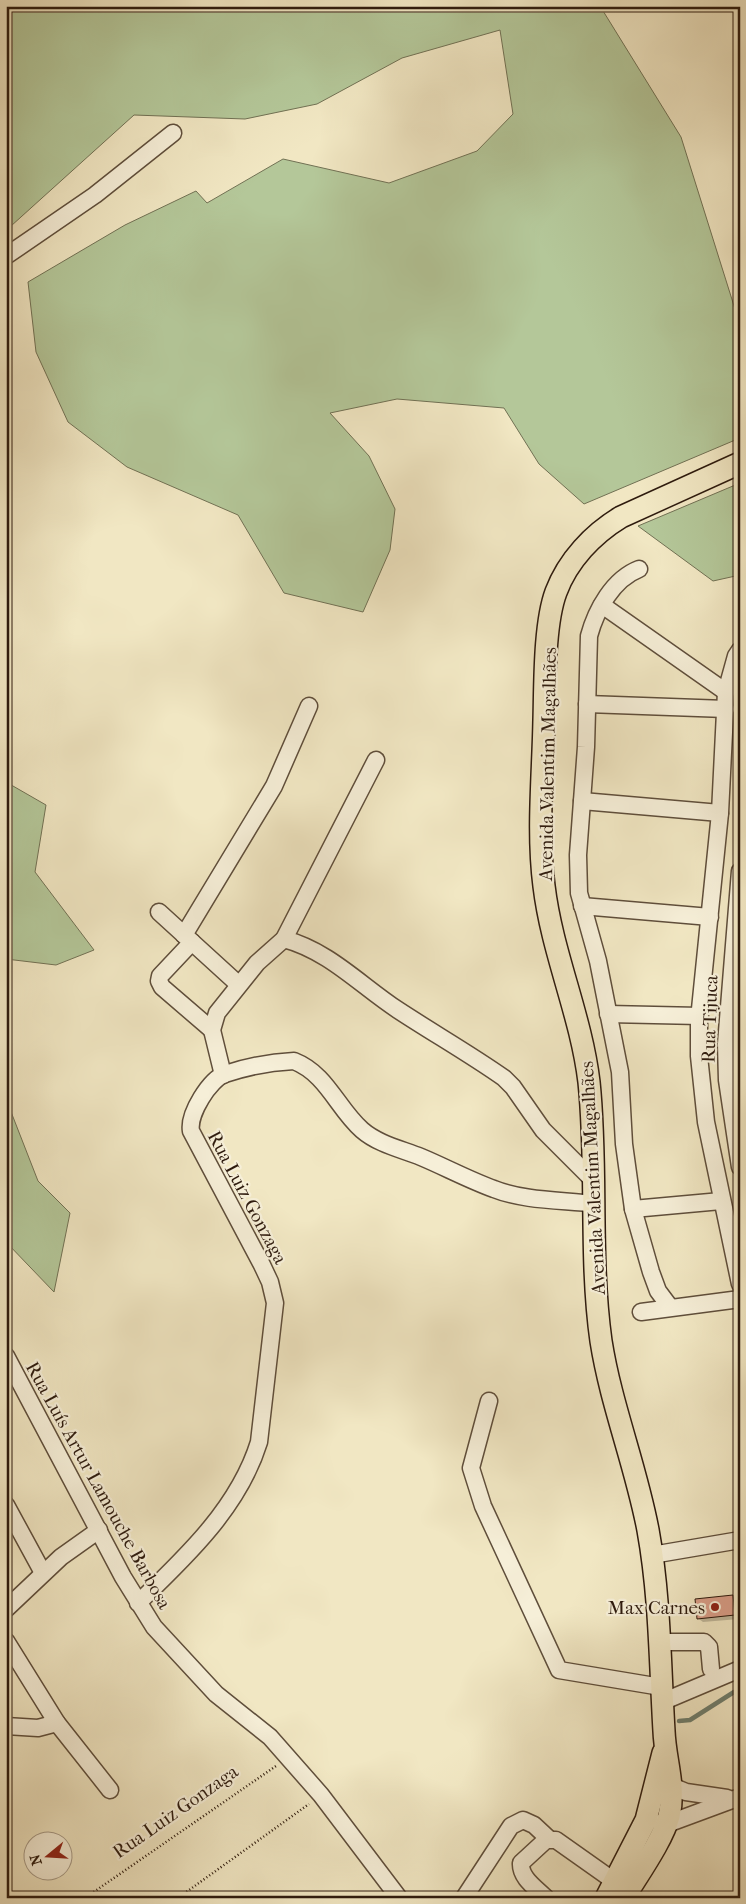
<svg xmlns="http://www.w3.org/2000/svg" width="746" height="1904" font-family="'IM FELL French Canon',serif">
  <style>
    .green { fill: #b4c799; stroke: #717154 }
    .shadow { fill: #0003 }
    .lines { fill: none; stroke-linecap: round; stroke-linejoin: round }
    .stream { stroke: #707f6e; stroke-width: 4.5 }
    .building { fill: #dba08b; stroke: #2e1b0e }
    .minor-casing { stroke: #5f4e3b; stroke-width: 19 }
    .major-casing { stroke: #2e1b0e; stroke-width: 24 }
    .path { stroke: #2e1b0e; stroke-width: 2.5; stroke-dasharray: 1 2.5; stroke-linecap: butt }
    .minor { stroke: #f6efd8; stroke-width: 16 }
    .major { stroke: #f1e7c3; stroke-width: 21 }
    .poi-dot { fill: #8f2418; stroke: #f6efd8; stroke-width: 2 }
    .labels { text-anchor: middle; stroke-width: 4.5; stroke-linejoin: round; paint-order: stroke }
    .street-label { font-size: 19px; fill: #2e1b0e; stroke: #f6efd8 }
    .poi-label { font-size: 19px; fill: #2e1b0e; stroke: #f6efd8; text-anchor: end }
  </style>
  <rect width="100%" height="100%" fill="#f1e7c3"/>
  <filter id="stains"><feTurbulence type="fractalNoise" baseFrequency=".004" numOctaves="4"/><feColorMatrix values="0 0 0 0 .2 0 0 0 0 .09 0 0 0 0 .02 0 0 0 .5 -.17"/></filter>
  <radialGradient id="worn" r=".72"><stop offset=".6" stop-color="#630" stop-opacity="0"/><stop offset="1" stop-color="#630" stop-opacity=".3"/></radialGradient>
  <g class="green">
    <path d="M6,6h594l81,131 59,188v113l-156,66 -45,-40 -35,-56 -107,-9 -67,14 39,43 26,53 -5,41 -27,62 -79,-19 -46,-78 -111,-48 -59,-45 -32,-70 -8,-70 97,-57 71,-34 11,12 76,-44 106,24 88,-32 36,-37 -13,-84 -98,28 -85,46 -72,15 -111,-4 -123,111 -5,1z"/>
    <path d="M740,483v92l-27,6 -75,-55z"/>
    <path d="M6,782l40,23 -11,67 59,78 -38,15 -50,-6z"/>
    <path d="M6,1099l32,82 32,32 -16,79 -48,-50z"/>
  </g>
  <path class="shadow" d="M733,1596l4,4 2,19 -36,3 -4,-3z"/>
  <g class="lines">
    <path class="stream" d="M679,1721l11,-1 44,-28 6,-1"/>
  </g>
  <path class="building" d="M733,1595l2,20 -38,4 -2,-20z"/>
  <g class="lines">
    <g class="minor-casing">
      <g id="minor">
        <path d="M6,256l89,-61 78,-62"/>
        <path d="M639,569c-26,10 -43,41 -50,67l-3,111 -8,108 1,38 19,68 22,111 4,72 9,65 18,63 7,19 12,16"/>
        <path d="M602,605l124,87"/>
        <path d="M740,650l-4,6 -10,36 -6,121 -21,206v37l7,66 34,162"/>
        <path d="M587,704l139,5"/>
        <path d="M582,801l138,12"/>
        <path d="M740,871l-14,173 1,36 13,87"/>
        <path d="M582,906l128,11"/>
        <path d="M159,912l79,72"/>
        <path d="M184,935l90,-149 35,-80"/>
        <path d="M284,939c45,12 76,46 114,71 35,23 72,44 106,68l9,9 30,43 52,52"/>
        <path d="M192,942l-32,34 -1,5 3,6 50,43"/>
        <path d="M608,1014l92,2"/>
        <path d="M223,1075l-11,-45 5,-17 40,-50 27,-24 92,-179"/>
        <path d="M633,1209l88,-8"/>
        <path d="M641,1312l99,-13"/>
        <path d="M6,1356l117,221 31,50 62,67 54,43 51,58 78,103"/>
        <path d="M489,1401l-18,67 12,38 76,164 102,17"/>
        <path d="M6,1505l37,68"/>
        <path d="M652,1555l88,-15"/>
        <path d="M138,1603c48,-46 101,-96 121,-161l16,-139 -5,-21 -8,-17 -71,-134c-3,-17 19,-52 34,-57 21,-7 47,-12 69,-13 33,13 43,47 68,69 16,14 39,19 59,27 24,10 48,23 73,32 30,12 68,11 101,15"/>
        <path d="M6,1609l55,-52 38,-27"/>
        <path d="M6,1641l51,82 53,67"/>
        <path d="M660,1642h44l5,5 2,22"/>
        <path d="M662,1702l78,-33"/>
        <path d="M6,1726l32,2 19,-5"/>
        <path d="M662,1782l24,10 41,6"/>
        <path d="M660,1823l7,1 73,-27"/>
        <path d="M464,1898l47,-72 12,-6 11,5 15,14"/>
        <path d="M546,1898c-10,-10 -26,-20 -25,-35l25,-23h10l58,41"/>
      </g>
    </g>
    <g class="major-casing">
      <g id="major">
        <path d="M606,1898l40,-78 17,-67"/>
        <path d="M624,1898c13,-22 39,-58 45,-82 7,-29 -4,-56 -5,-85 -4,-67 -4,-135 -16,-201 -12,-64 -37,-125 -47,-189 -12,-85 -3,-173 -12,-259 -8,-67 -37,-129 -45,-196 -7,-54 -1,-111 0,-166 1,-35 0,-96 12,-128 12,-32 37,-58 65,-75l119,-54"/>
      </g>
    </g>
    <g class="path">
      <path d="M85,1898l191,-132"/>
      <path d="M178,1898l131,-94"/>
    </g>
    <use href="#minor" class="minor"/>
    <use href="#major" class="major"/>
  </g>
  <circle class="poi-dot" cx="715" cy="1607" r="5"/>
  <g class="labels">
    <g class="street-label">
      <text transform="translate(547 764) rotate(-89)" y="7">Avenida Valentim Magalhães</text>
      <text transform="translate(709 1019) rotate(-88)" y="7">Rua Tijuca</text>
      <text transform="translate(592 1178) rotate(-93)" y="7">Avenida Valentim Magalhães</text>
      <text transform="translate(248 1197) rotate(62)" y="7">Rua Luiz Gonzaga</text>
      <text transform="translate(99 1485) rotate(61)" y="7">Rua Luís Artur Lamouche Barbosa</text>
      <text transform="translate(175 1811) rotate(-35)" y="7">Rua Luiz Gonzaga</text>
    </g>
    <g class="poi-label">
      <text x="705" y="1614">Max Carnes</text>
    </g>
  </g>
  <rect width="746" height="1904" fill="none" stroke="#f1e7c3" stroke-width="25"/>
  <rect x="8" y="8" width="731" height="1889" fill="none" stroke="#2e1b0e" stroke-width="2.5"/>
  <rect x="12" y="12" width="721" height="1879" fill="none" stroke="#2e1b0e"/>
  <g transform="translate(48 1856) rotate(252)"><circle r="24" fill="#f6efd8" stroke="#a69a87"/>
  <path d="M0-4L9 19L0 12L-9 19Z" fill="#8f2418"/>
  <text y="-8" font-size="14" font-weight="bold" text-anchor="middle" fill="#2e1b0e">N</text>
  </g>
  <rect width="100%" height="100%" filter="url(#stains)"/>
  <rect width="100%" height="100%" fill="url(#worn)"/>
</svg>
